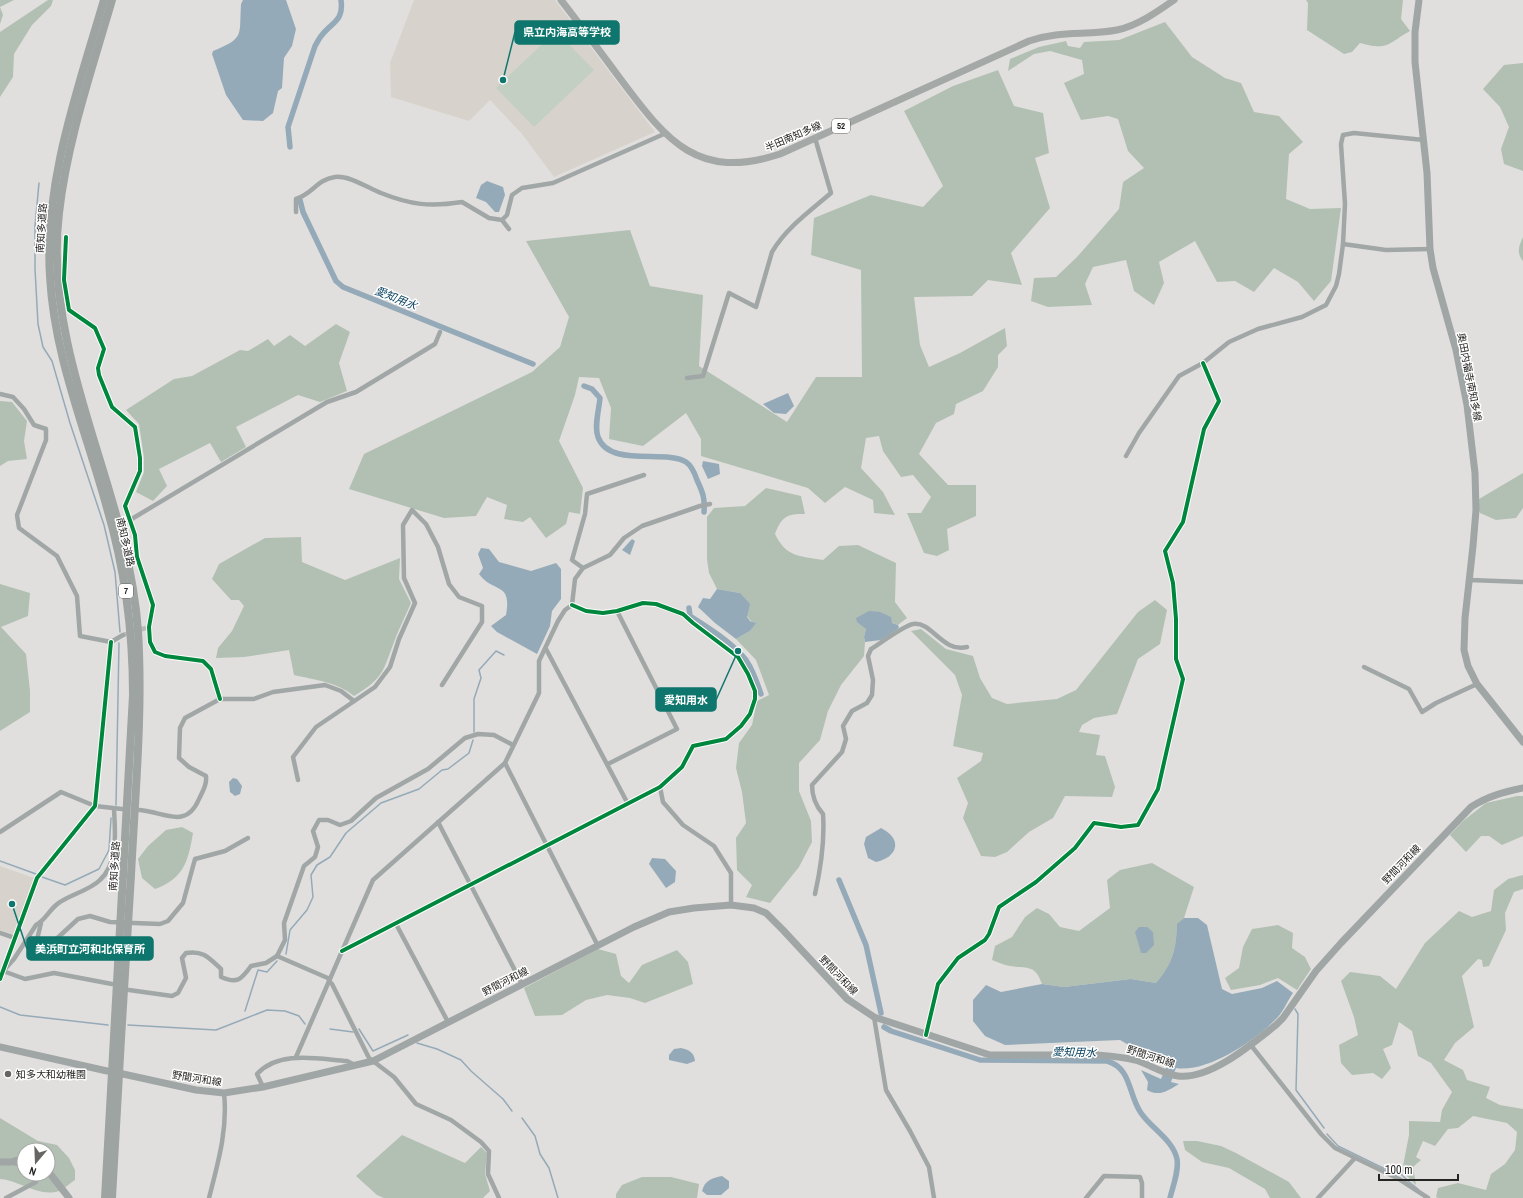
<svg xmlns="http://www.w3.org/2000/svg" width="1523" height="1198" font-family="'Archivo Narrow','Noto Sans JP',sans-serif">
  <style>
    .built { fill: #d7d3cc }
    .green { fill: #c2cfc2 }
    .forest { fill: #b2c0b3; fill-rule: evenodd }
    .water { fill: #95aab8 }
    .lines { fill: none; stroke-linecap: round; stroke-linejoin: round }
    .stream { stroke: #95aab8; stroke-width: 1.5 }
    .canal { stroke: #95aab8; stroke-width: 5.5 }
    .minor-tunnel { stroke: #bbbab8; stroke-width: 4.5; stroke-dasharray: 4.5 2; stroke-linecap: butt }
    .minor { stroke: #a1a7a6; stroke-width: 4.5 }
    .secondary { stroke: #a0a6a5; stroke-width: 7 }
    .primary { stroke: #a4a8a7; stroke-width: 7 }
    .motorway { stroke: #9ea4a2; stroke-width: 8 }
    .cycleway-casing { stroke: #fff; stroke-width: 6 }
    .cycleway { stroke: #00873e; stroke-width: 4 }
    .poi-dot { fill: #676563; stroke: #fff; stroke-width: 1.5 }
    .labels { text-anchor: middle; stroke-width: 3; stroke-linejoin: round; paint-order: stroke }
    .shield { fill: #fff; stroke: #666664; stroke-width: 1 }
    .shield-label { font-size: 9px; font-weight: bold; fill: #252422 }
    .street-label { font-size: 10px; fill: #252422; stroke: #fff }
    .poi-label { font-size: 10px; fill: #252422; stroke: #fff; text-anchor: start }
    .water-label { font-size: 11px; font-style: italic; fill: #06405f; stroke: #fff }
    .leader { fill: none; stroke: #0f766e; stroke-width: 1.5 }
    .callout-dot { fill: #0f766e; stroke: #fff; stroke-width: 1.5 }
    .callout { fill: #0f766e; stroke: #0f766e; stroke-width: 1.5 }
    .callout-label { font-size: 11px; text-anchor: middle; font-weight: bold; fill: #fff }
  </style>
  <rect width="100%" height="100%" fill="#e1dfdd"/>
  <g class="built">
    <path d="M414,0h141l100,132 -101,45 -32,-43 -32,-34 -21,21 -78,-24 -1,-34z"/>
    <path d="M0,866l34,12 -20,57 -14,-5z"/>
  </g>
  <path class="green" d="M556,31l38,39 -60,57 -38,-39z"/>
  <g class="forest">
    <path d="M0,0h14l-14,7 3,8 -3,9z"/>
    <path d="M48,0h5l-2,6 -19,19 -18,29 -1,23 -13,20v-65z"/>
    <path d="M1306,0h97l-2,19 9,12c-23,13 -22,20 -50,12l-8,9 -8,2 -37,-24 1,-27z"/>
    <path d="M1165,22l27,35 33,21 16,5 13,29 25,4 24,26 -14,12 -3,45 24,10 31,-1 -10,73 -17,20 -16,-19 -24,-14 -20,24 -19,-11 -18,1 -22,-41 -36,21 5,21 -10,22 -20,-14 -8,-31 -33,7 -8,17 7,21 -44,2 -17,-6 3,-23 22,-1 21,-20 42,-48 4,-27 21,-14 -16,-17 -10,-32 -10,-3 -27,4 -17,-37 20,-9 -2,-14 -32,-9 -16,3 -26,17 2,-12 29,-12 27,-6 2,5 12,2 4,-6 35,-2z"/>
    <path d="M1523,63v108l-19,-7 -3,-15 8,-22 -9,-20 -17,-18 21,-24z"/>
    <path d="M998,70l16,36 29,7 6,40 -14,5 15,50 -39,45 11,32 -34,-5 -16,16 -58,1 6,48 9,22 31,-14 45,-25 2,18 -9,9v12l-15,24 -27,13 -2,10 -18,9 -17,31 29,31h28v31l-29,13 2,21 -12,6 -13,-3 -17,-40h14l10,-16 -18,-22 -12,2 -18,-26 -4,-15 -13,2 -5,30 22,24 12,23 -21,-2 -1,-13 -28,-13 -20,16 -17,-15 -107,-32v-17l-15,-26 -43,33 -34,-7 2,-31 -12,-30 -20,-1 -4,18 -16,46 24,47 -3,26 -11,-2 -3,12 -20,14 -16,-21 -7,5 -19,-3 3,-14 -20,-8 -11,19 -32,2 -95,-29 15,-35 168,-82 28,-25 9,-30 -43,-76 104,-11 20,56 53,9 -4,71 88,56 29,-45h46l-1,-107 -50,-15 3,-37 57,-23 52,12 20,-21 -39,-75 49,-25z"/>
    <path d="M1523,237v24c-7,-8 -4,-16 0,-24z"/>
    <path d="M336,324l14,8 -11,31 8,28 -27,11 -22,-7 -62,32 10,20 -25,15 -11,-19 -51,26 8,17 -14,15 -17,-9 8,-20v-14l-5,-34 -13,-14 48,-31 18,-3 48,-26 8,1 20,-12 6,7 16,-11 15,11z"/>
    <path d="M0,401l12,1 15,19 -3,20 3,18 -19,2 -8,5z"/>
    <path d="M1523,473v35l-7,10 -20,2 -16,-7 -3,-7 2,-7z"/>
    <path d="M766,488l35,8 4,18c-18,0 -23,2 -30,20 11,23 24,22 48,26l16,-14 19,-1 38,18 -1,39 12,16 -9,7 -6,-2 -29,2 3,4 -2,8 1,5 -1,14 -23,29 -13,26 -8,29 -21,23v28l12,30 1,21 -13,25 -29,36 -24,-6 6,-12 -15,-15 -1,-32 10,-15 -4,-31 -6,-24 3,-25 13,-18 5,-24 12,-6 -13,-35 -20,-21 14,-8 5,-8c-11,-4 -12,-20 -15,-30l-23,-4 -8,-16 -2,-14v-42l7,-9 31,-2z"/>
    <path d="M301,537l1,25 43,18 55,-22 -1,21 12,24c-5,12 -11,23 -15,34 -13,32 -10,40 -42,59 -17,-14 -39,-16 -60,-21l-5,-25 -45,7 -28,1 2,-10 14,-17 12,-25 -5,-6h-8l-19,-21 7,-15 46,-26z"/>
    <path d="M0,584l30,9 -2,23 -27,11 25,27 4,37v21l-30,19z"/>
    <path d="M1155,600l12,10 -7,34 -22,15 -21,55 -23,4 -12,7 -3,7 21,3 -4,20 9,1 10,31 -3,10 -47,-1 -12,22 -24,14 -22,20 -12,5 -14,-1 -18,-38 5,-15 -11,-25 24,-17 2,-8 -30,-7 9,-51 -7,-20 -44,-44 10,-2 25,20 27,7 7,22 12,20 15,6 50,-5 19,-9 62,-78z"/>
    <path d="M1517,796h6v40l-21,9 -13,-9h-8l-15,16 -16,-17 13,-14 23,-18z"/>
    <path d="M182,827l11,6c-5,29 -9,45 -38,56l-13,-11 -4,-19 10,-13 18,-16z"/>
    <path d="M1152,863l42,24 -10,31 -7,7c-1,24 -4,38 -21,58l-25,-4 -67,8 -22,-3c-7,-20 -14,-15 -32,-18 -6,-1 -12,-4 -18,-6l3,-14 17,-9 13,-20 12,-9 12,6 11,13 19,4 31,-23 -3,-28 13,-10z"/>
    <path d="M1523,875v14l-9,3 -9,21 1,17 -17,36 -6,1 -1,-7 -4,-1 -16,17 12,51 -19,16 -11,17 19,10 4,10 23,7 -4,11 14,7 23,4v89h-85l-2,-1 2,-9 20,-5 28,7 5,-16 14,-10 10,-14 2,-18 -10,-9 -34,-7 -15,12 -10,1 -13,17 -12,-5 -7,16 5,3 -8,7 3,18 -14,-14 7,-36v-14l31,1 2,-12 10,-18 -21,-29 -13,-7 -6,-25 -13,-9 -7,23 -9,4 8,19 -9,11 -9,-6 -21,2 -11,-12 -2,-18 19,-10 -4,-18 -13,-36 9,-9 30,4 16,13 29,-46 34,-32 13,6 19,-6 3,-21 14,-11z"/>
    <path d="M1278,925l15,8 -1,15 13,9 6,12 -14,21 -19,-12 -18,7 -29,5 -6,-12 14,-10 4,-21 9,-18z"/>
    <path d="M598,949l18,5 5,22 8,7 13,-18 35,-15 11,12 5,22 -48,19 -15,-5 -23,-3 -21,5 -24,15 -27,1 -11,-28z"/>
    <path d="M0,1118l38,23 19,4 12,13 6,12v10c-5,3 -11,9 -16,11 -20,7 -40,-11 -59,-12zM24,1150h24v24h-24z"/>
    <path d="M402,1135l63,28 16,-16 6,6 -2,21 5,17 -7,7h-99l-7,-3 -21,-19z"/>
    <path d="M1183,1141h14l24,5 15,7 53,29 12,16h-31l-5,-9 -36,-21 -27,-6 -17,-12z"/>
    <path d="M642,1177h29l28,7 -2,14h-81v-4l6,-9z"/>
  </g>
  <g class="water">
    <path d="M243,0h43l10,29 -4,17 -8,12 -2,30 -4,3 -5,22 -10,8 -20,-1 -17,-25 -14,-41 1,-3c32,-13 26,-15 28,-47z"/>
    <path d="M487,181l16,6 2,8 -6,17h-4l-9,-10 -10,-4 5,-13z"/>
    <path d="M788,393l6,13 -8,8 -12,-1 -11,-9z"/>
    <path d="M703,461l16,3 1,10 -12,5 -6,-13z"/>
    <path d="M632,539l3,2 -5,14 -8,-5z"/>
    <path d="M481,548l8,1 10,13 32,9 25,-8 5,6v30l-9,12 -2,15 -13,28 -40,-22 -6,-6 15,-11c6,-34 -12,-21 -27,-41l4,-6 -5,-14z"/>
    <path d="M717,589l23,4 10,11 -3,13 3,4 6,2 -6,8 -14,8 -21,-16 -17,-16 5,-9 7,1z"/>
    <path d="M869,611l11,1 11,5 1,6 6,2 1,3 -18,12 -16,2 -1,-5 2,-8 -9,-7 -1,-4z"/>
    <path d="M233,778l4,1 5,7 -2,8 -5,2 -5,-4 -1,-10z"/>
    <path d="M881,828c22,11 17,29 -5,34l-8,-4 -4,-14 2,-7z"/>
    <path d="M652,858l13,1 11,12 -1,11 -9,6 -17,-24z"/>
    <path d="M1184,918h14l9,7 15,64 10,5 30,-6 15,-7 16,12c-5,7 -9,17 -15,24 -22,23 -70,56 -102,51l-5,14 8,2c-12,7 -19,13 -32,6l1,-8 -7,-12 20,9 6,-14 -33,-14v-3l-14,-8 -115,5 -20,-9 -12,-15v-21l13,-15 15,7 41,-8 22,3 67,-8 25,4c17,-20 20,-34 21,-59z"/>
    <path d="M1139,927h8l6,5 1,13 -8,8h-5l-6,-21z"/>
    <path d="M681,1048c8,2 13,4 14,13l-8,3 -18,-4v-5l5,-6z"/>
    <path d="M722,1176l7,5v7l-8,7h-14l-5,-4c3,-11 10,-13 20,-15z"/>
  </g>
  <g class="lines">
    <g class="stream">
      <path d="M39,183l-4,43v43l3,55 5,23 9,14 18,62 34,102 11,47 5,60"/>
      <path d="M474,732v-33l7,-21 -2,-8 17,-19 8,4"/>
      <path d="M116,805l3,-162"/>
      <path d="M0,861l36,13"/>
      <path d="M42,877l23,8 34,-16 10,-19 2,-32"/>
      <path d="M286,954l4,-24 17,-20 6,-13 -2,-22 6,-10 13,-8 16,-24 35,-30 38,-14 23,-19 6,-1 21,-16 4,-13"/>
      <path d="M0,1007l20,8 88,10"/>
      <path d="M1295,1009l3,5 -2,76 28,38"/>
      <path d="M245,1011l13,-41 9,2 10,-11"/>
      <path d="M128,1025l88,5 51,-20 18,1 14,5 6,8"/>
      <path d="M330,1029l23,3"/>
      <path d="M359,1029l14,22 35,-16"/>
      <path d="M417,1043l20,6 24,11 10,11 32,28 9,12"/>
      <path d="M522,1118l13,18 5,18 9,14 9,30"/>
      <path d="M1327,1134l11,12 45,22 16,4 9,9 10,8"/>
    </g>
    <g class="canal">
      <path d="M290,147l-2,-20 27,-81c2,-3 4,-8 7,-11 10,-13 22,-14 19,-35"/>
      <path d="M300,200l3,12 33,69 7,6 190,77"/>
      <path d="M584,386l8,3 8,9c-1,11 -6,29 -2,39 11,31 68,12 88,25 6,4 9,12 11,18 6,13 8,18 7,32"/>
      <path d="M689,608l1,8c18,12 42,26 56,44 7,10 11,22 15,34"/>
      <path d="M839,880l27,65 15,68"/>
      <path d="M884,1027l7,4 89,29 127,1c25,7 21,34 34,52 10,15 32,27 36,46 2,12 -4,27 -7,39"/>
    </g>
    <path class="minor-tunnel" d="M123,635l26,-8"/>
    <g class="minor">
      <path d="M296,212v-13c18,-6 20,-19 39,-22 14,-2 33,11 46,16 30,12 49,14 81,9l27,16 13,2 7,9"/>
      <path d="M502,220l5,-5 5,-20 10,-7 31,-5 111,-49"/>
      <path d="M66,237l-2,43 5,30 26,18 9,21 -6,19 1,7 13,32 23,20 5,31v13l-15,35 10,29 2,22 16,48 -4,22 1,15 5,10 10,4 38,5 8,8 9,30"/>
      <path d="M1343,244l43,6 44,-1"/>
      <path d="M687,378l16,-2 26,-83 27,14 16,-55c14,-24 38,-41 59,-59l-16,-55"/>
      <path d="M0,394l13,3 11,12 10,16 12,4v11l-29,75 2,13 38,28 20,40 3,40 31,6 12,-7"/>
      <path d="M1126,456l13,-23 40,-57 24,-13 26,-21 29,-13 44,-12 24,-12 10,-19 3,-12 4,-30 2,-40 -4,-60 2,-9 11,-2 70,7"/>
      <path d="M130,520l197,-118 29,-10 79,-48 5,-12"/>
      <path d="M583,568l-11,-8 13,-46 2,-20 57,-19"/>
      <path d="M1470,580l53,2"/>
      <path d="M572,605l3,-26 8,-11 27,-13 14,-17 18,-12 58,-20 10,-2"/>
      <path d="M546,649l82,155"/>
      <path d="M1364,667l45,22 13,23 14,-9 41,-19"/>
      <path d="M505,763l92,181"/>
      <path d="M608,764l69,-35 -60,-118"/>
      <path d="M298,780l-5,-23 23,-30 59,-40 15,-20 9,-28 16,-36 -11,-25 -1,-53 9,-15 14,14 12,23 11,37 10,13 23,9v16l-40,63"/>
      <path d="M660,787l3,15 20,23 31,21 17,27v32"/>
      <path d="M140,810c24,2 46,20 59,-11 4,-8 8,-15 7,-23l-17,-9 -10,-9 1,-30 5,-10 35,-19h34l19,-7 52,-7 16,6 13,10"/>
      <path d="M438,822l84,162"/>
      <path d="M0,832l61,-40 34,14 27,3"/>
      <path d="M815,894c6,-27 10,-52 8,-80 -8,-9 -11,-18 -11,-29l30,-33 4,-13 -3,-13 9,-15 15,-8 5,-8 1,-15 -5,-24 3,-7c8,-5 34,-24 42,-25 19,-3 29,29 54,23"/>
      <path d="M41,923l-6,25 1,5 3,2 39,-36 12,-3 20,6 24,1 26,1 8,-3 15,-18 12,-44 30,-8 23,-13"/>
      <path d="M396,924l52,98"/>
      <path d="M0,933l15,5"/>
      <path d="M342,951l318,-164 22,-20 11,-21 33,-7 15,-13 9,-12 5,-15v-8l-7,-17 -10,-17 -45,-34 -10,-9 -27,-10 -13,-1 -26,8 -14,2 -17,-2 -14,-6"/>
      <path d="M277,956l53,23"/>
      <path d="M4,970l10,-11 22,-34c10,-5 14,-17 24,-23 12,-8 30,-12 40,-22 19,-18 15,-48 14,-71"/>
      <path d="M3,971l22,8 29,-6 58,11"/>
      <path d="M0,979l37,-101 58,-72 16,-164"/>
      <path d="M329,981l3,3 37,74 25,19 22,27 35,16 30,22 8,9 -1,23 11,24"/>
      <path d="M129,990l43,6 6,-3 8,-15 -4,-20 4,-5c17,-3 23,5 35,16v8c16,7 20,3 30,-11l15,-3 11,-7 8,-16 -1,-17 20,-57 11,-9 3,-10 -5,-16 6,-11h9l12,5 11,-4 25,-23 52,-29 37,-31 13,-4 16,1 19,10"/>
      <path d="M874,1017l12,73 24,41 19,36 5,31"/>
      <path d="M926,1035l12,-51 20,-26 27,-18 4,-6 10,-27 37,-25 39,-34 19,-25 27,4 17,-2 20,-36 25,-110 -7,-20v-40l-3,-36 -8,-32 18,-29 21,-93 15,-28 -16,-38"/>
      <path d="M1250,1044l71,90 14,14 64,31 29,19"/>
      <path d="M296,1057l77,-177 132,-117 34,-70v-32l19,-40 7,-11 7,-5"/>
      <path d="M263,1087l-6,-13c22,-24 61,-15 90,-13l8,4"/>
      <path d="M13,1163l11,2"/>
      <path d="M6,1198l30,-16 1,-7 -2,-1"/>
      <path d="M209,1198c9,-35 19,-69 15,-105"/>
      <path d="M1086,1198l18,-22 36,1 2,6v15"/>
      <path d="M1318,1198l37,-40"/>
    </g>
    <g class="secondary">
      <path d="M1419,0l-4,32v30l12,111 3,76 3,19 23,82 11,55 8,68 1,37 -3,36 -8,72 -1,32 4,16 9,18 46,58"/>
      <path d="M0,1047l107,24"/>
      <path d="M123,1074l73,16 28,3 39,-6 110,-26 261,-134 35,-15 25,-4 37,-3 23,3 12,5 17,17 64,69 27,18 116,38h108c12,1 25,2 37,5 14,4 28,14 43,16 32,4 74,-32 98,-51l7,-7 33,-47 25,-28 130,-136c17,-11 33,-15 52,-19"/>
      <path d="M0,1162h11l13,-4"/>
      <path d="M48,1171l21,27"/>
    </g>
    <path class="primary" d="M561,0c21,27 41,54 61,81 45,60 76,100 158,73l249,-113c32,-11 57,-5 88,-11 20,-4 40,-18 57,-30"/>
    <g class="motorway">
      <path d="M104,0c-26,89 -60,182 -54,276 4,80 36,155 57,232 18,61 26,123 26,187l-28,503"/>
      <path d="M112,1198c6,-108 12,-215 19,-323 4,-81 12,-163 7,-244 -7,-101 -51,-193 -71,-290 -9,-42 -13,-86 -8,-128 8,-72 33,-144 53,-213"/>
    </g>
    <g class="cycleway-casing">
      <g id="cycleway">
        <path d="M66,237l-2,43 5,30 26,18 9,21 -6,19 1,7 13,32 23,20 5,31v13l-15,35 10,29 2,22 16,48 -4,22 1,15 5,10 10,4 38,5 8,8 9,30"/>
        <path d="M342,951l318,-164 22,-20 11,-21 33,-7 15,-13 9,-12 5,-15v-8l-7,-17 -10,-17 -45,-34 -10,-9 -27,-10 -13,-1 -26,8 -14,2 -17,-2 -14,-6"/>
        <path d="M0,979l37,-101 58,-72 16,-164"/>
        <path d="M926,1035l12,-51 20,-26 27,-18 4,-6 10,-27 37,-25 39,-34 19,-25 27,4 17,-2 20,-36 25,-110 -7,-20v-40l-3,-36 -8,-32 18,-29 21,-93 15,-28 -16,-38"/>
      </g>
    </g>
    <use href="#cycleway" class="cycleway"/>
  </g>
  <circle class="poi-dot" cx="8" cy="1074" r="4"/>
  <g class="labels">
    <g class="shield">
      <rect x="832" y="119" width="18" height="14" rx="3"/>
      <rect x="119" y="584" width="14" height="14" rx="3"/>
    </g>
    <g class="shield-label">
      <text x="841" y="129">52</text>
      <text x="126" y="594">7</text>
    </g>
    <g class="street-label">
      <text transform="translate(793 136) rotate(-23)" y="4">半田南知多線</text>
      <text transform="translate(41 228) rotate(-86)" y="4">南知多道路</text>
      <text transform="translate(1470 377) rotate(79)" y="4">奥田内福寺南知多線</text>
      <text transform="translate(126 542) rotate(77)" y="4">南知多道路</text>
      <text transform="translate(1401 864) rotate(-46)" y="4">野間河和線</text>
      <text transform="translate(114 866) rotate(-86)" y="4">南知多道路</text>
      <text transform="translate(839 975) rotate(46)" y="4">野間河和線</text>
      <text transform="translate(505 981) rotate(-27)" y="4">野間河和線</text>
      <text transform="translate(1151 1056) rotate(18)" y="4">野間河和線</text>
      <text transform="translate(197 1078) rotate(9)" y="4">野間河和線</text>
    </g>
    <g class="poi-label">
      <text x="16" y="1078">知多大和幼稚園</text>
    </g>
    <g class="water-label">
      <text transform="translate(396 298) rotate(22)" y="4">愛知用水</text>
      <text transform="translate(1074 1052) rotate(1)" y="4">愛知用水</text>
    </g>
  </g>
  <path class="leader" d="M503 80L515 32M738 651L716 700M12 904L27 949"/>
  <g class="callout-dot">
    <circle cx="503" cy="80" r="4"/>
    <circle cx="738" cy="651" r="4"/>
    <circle cx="12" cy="904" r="4"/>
  </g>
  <g class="callout">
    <rect x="515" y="21" width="104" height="23" rx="4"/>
    <rect x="656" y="688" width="60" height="23" rx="4"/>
    <rect x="27" y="937" width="126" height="23" rx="4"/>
  </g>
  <g class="callout-label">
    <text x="567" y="36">県立内海高等学校</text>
    <text x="686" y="704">愛知用水</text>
    <text x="90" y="953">美浜町立河和北保育所</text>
  </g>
  <g transform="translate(36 1162) rotate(199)"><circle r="19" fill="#ffffff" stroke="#a8a7a7"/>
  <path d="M0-3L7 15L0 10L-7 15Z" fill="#676563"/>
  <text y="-6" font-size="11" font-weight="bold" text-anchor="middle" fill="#252422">N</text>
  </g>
  <path d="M1379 1174v6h79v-6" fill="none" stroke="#252422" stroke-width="2"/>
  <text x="1385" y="1174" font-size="12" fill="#252422" stroke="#ffffff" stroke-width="3" paint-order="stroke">100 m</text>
</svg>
